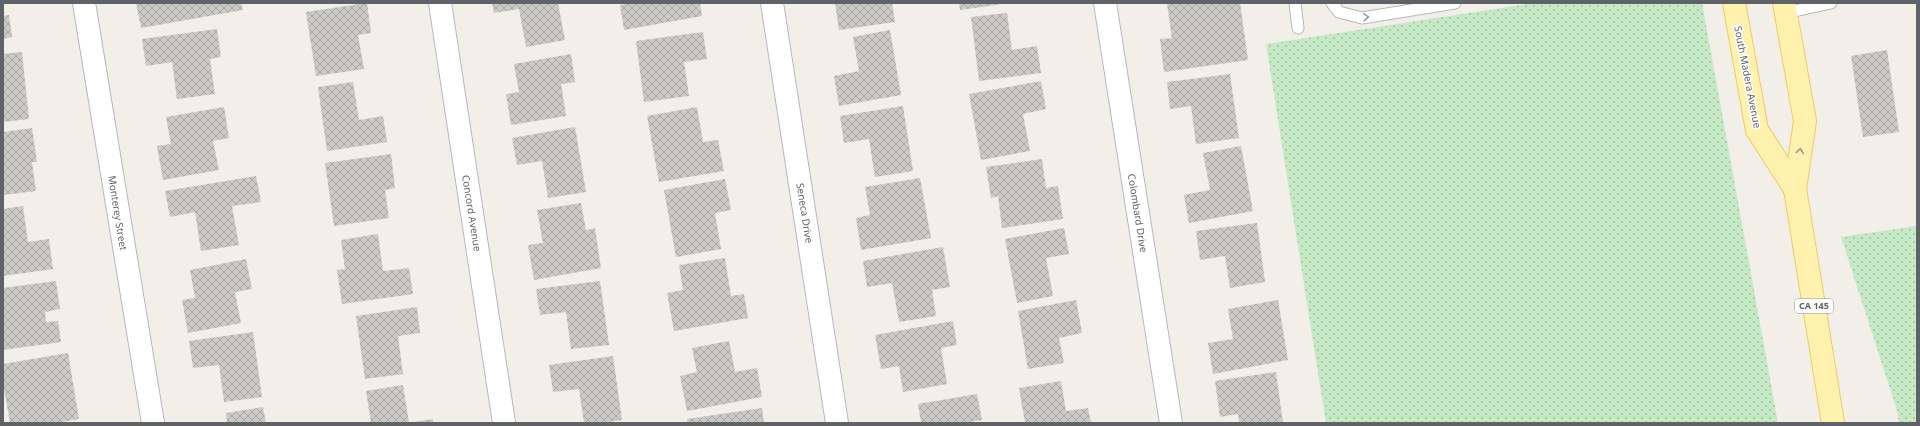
<svg xmlns="http://www.w3.org/2000/svg" width="1920" height="426" font-family="'Noto Sans',sans-serif">
  <style>
    .grass { fill: url(#grass-dots) }
    .building { fill: url(#building-cross-hatch) }
    .lines { fill: none; stroke-linecap: round; stroke-linejoin: round }
    .service-casing { stroke: #b5b8bc; stroke-width: 13 }
    .minor-casing { stroke: #b5b8bc; stroke-width: 24 }
    .primary-casing { stroke: #f2c960; stroke-width: 24 }
    .service { stroke: #fff; stroke-width: 11 }
    .minor { stroke: #fff; stroke-width: 22 }
    .primary { stroke: #fff2af; stroke-width: 22 }
    .oneway { stroke: #979a9d }
    .oneway2 { stroke: #979581 }
    .labels { text-anchor: middle; stroke-width: 3; stroke-linejoin: round; paint-order: stroke }
    .shield { fill: #fff; stroke: #8f9295; stroke-width: 1 }
    .shield-label { font-size: 9px; font-weight: bold; fill: #5f6368 }
    .street-label { font-size: 10px; fill: #5f6368; stroke: #fff }
  </style>
  <defs>
    <pattern id="grass-dots" width="8" height="8" patternUnits="userSpaceOnUse"><rect width="8" height="8" fill="#c5e8c5"/><path d="M2 2h.1M6 6h.1" fill="none" stroke="#a3c0a4" stroke-width="1.8" stroke-linecap="round"/></pattern>
    <pattern id="building-cross-hatch" width="8" height="8" patternUnits="userSpaceOnUse"><rect width="8" height="8" fill="#cccac5"/><path d="M0 0l8 8M0 8l8-8" fill="none" stroke="#a9a8a4"/></pattern>
  </defs>
  <rect width="100%" height="100%" fill="#f1efe8"/>
  <g class="grass">
    <path d="M1534,3h168l76,420h-452l-60,-379z"/>
    <path d="M1917,226v197h-18l-2,-13 -56,-173z"/>
  </g>
  <g class="building">
    <path d="M136,3h105l2,7 -102,18z"/>
    <path d="M367,3l4,30 -13,2 6,34 -48,7 -10,-64z"/>
    <path d="M492,3h66l7,37 -39,7 -7,-38 -25,4z"/>
    <path d="M630,3h70l2,13 -78,14 -4,-25z"/>
    <path d="M835,3h57l3,19 -56,8z"/>
    <path d="M959,3h43v1l-42,6z"/>
    <path d="M1178,3h62l8,57 -84,12 -4,-33 12,-1 -5,-34z"/>
    <path d="M1007,13l5,37 25,-4 4,27 -62,8 -8,-64z"/>
    <path d="M9,15l3,22 -9,2v-23z"/>
    <path d="M217,29l4,28 -11,2 5,35 -38,5 -5,-37 -26,4 -4,-27z"/>
    <path d="M890,30l11,65 -62,11 -5,-30 25,-5 -6,-34z"/>
    <path d="M703,32l4,27 -23,3 5,34 -45,6 -8,-61z"/>
    <path d="M1887,50l12,82 -36,5 -12,-81z"/>
    <path d="M22,52l7,67 -26,3v-68z"/>
    <path d="M571,54l4,28 -14,2 5,32 -55,9 -5,-31 13,-2 -5,-28z"/>
    <path d="M1230,74l9,64 -43,6 -5,-38 -21,3 -3,-27z"/>
    <path d="M1041,81l5,28 -23,5 7,37 -49,9 -12,-66z"/>
    <path d="M353,82l6,38 24,-4 4,26 -60,9 -9,-64z"/>
    <path d="M903,106l10,65 -38,6 -6,-38 -25,4 -4,-27z"/>
    <path d="M224,107l5,31 -16,3 6,29 -56,10 -6,-34 14,-2 -5,-27z"/>
    <path d="M697,107l6,35 15,-2 6,31 -65,11 -12,-66z"/>
    <path d="M575,127l11,65 -38,6 -6,-37 -25,4 -5,-27z"/>
    <path d="M32,128l5,34h-5l4,29 -33,4v-63z"/>
    <path d="M1241,146l12,65 -64,12 -5,-28 26,-5 -7,-37z"/>
    <path d="M391,154l4,34 -10,2 4,28 -55,8 -9,-63z"/>
    <path d="M1042,159l4,29 12,-2 5,33 -61,9 -4,-32 -7,2 -5,-31z"/>
    <path d="M256,176l5,26 -29,4 7,39 -38,6 -6,-39 -25,5 -5,-26z"/>
    <path d="M920,178l11,60 -70,12 -5,-32 14,-3 -5,-28z"/>
    <path d="M725,179l6,31 -16,3 6,36 -45,8 -12,-67z"/>
    <path d="M581,203l5,27 9,-2 6,40 -67,12 -6,-35 15,-2 -6,-33z"/>
    <path d="M23,206l5,36 21,-3 4,30 -50,7v-67z"/>
    <path d="M1257,223l8,59 -35,6 -5,-32 -25,4 -4,-29z"/>
    <path d="M1064,228l5,26 -23,4 7,38 -36,7 -12,-64z"/>
    <path d="M378,234l5,37 26,-3 4,26 -71,10 -5,-34 8,-1 -4,-29z"/>
    <path d="M943,247l7,40 -18,3 4,26 -37,6 -7,-39 -25,4 -4,-26z"/>
    <path d="M725,258l6,38 13,-2 4,24 -74,13 -7,-38 16,-3 -4,-25z"/>
    <path d="M246,259l6,30 -17,3 6,31 -53,10 -6,-33 13,-2 -5,-28z"/>
    <path d="M56,281l4,28 -15,3 1,10 12,-1 3,21 -58,8v-62z"/>
    <path d="M600,281l9,64 -38,4 -5,-37 -26,3 -4,-26z"/>
    <path d="M1076,300l6,33 -23,5 5,25 -36,6 -10,-58z"/>
    <path d="M1278,300l10,60 -75,14 -5,-31 25,-4 -5,-30z"/>
    <path d="M417,307l3,26 -22,3 5,38 -38,5 -9,-63z"/>
    <path d="M953,321l4,24 -16,3 6,36 -44,8 -4,-26 -18,3 -6,-34z"/>
    <path d="M253,332l9,65 -38,5 -5,-37 -26,3 -4,-27z"/>
    <path d="M729,341l6,31 22,-4 5,29 -75,14 -7,-35 17,-4 -5,-24z"/>
    <path d="M68,353l11,66 -24,4h-45l-7,-40v-19z"/>
    <path d="M613,356l9,64 -20,3h-18l-5,-34 -26,3 -4,-27z"/>
    <path d="M1276,372l7,51h-44l-1,-9 -18,3 -5,-36z"/>
    <path d="M1061,381l5,30 22,-3 3,15h-66l-6,-35z"/>
    <path d="M403,385l6,38h-38l-5,-32z"/>
    <path d="M977,394l5,26 -19,3h-42l-3,-19z"/>
    <path d="M263,407l3,16h-39l-1,-10z"/>
    <path d="M762,408l2,15h-77v-4z"/>
    <path d="M433,419v4h-20v-1z"/>
  </g>
  <g class="lines">
    <g class="service-casing">
      <g id="service">
        <path d="M1295,3l3,25"/>
        <path d="M1332,3l7,9 23,6 93,-15"/>
        <path d="M1785,13l46,-10"/>
      </g>
    </g>
    <g class="minor-casing">
      <g id="minor">
        <path d="M84,3l69,420"/>
        <path d="M440,3l64,420"/>
        <path d="M772,3l65,420"/>
        <path d="M1105,3l66,420"/>
      </g>
    </g>
    <g class="primary-casing">
      <g id="primary">
        <path d="M1734,3l23,127 38,59"/>
        <path d="M1784,3l21,118 -10,68 38,234"/>
      </g>
    </g>
    <use href="#service" class="service"/>
    <use href="#minor" class="minor"/>
    <use href="#primary" class="primary"/>
  </g>
  <defs><path id="oneway-chevron" d="M-2-3.5L2.5 0L-2 3.5" fill="none" stroke-width="1.6" stroke-linecap="round" stroke-linejoin="round"/></defs>
  <use class="oneway" href="#oneway-chevron" transform="translate(1366 17) rotate(-4)"/>
  <use class="oneway2" href="#oneway-chevron" transform="translate(1800 151) rotate(-82)"/>
  <g class="labels">
    <rect class="shield" x="1795" y="299" width="38" height="14" rx="3"/>
    <g class="shield-label">
      <text x="1814" y="309">CA 145</text>
    </g>
    <g class="street-label">
      <text transform="translate(1748 77) rotate(79)" y="4">South Madera Avenue</text>
      <text transform="translate(118 213) rotate(81)" y="4">Monterey Street</text>
      <text transform="translate(472 213) rotate(81)" y="4">Concord Avenue</text>
      <text transform="translate(805 213) rotate(81)" y="4">Seneca Drive</text>
      <text transform="translate(1138 213) rotate(81)" y="4">Colombard Drive</text>
    </g>
  </g>
  <rect width="1920" height="426" fill="none" stroke="#5f6368" stroke-width="8"/>
</svg>
